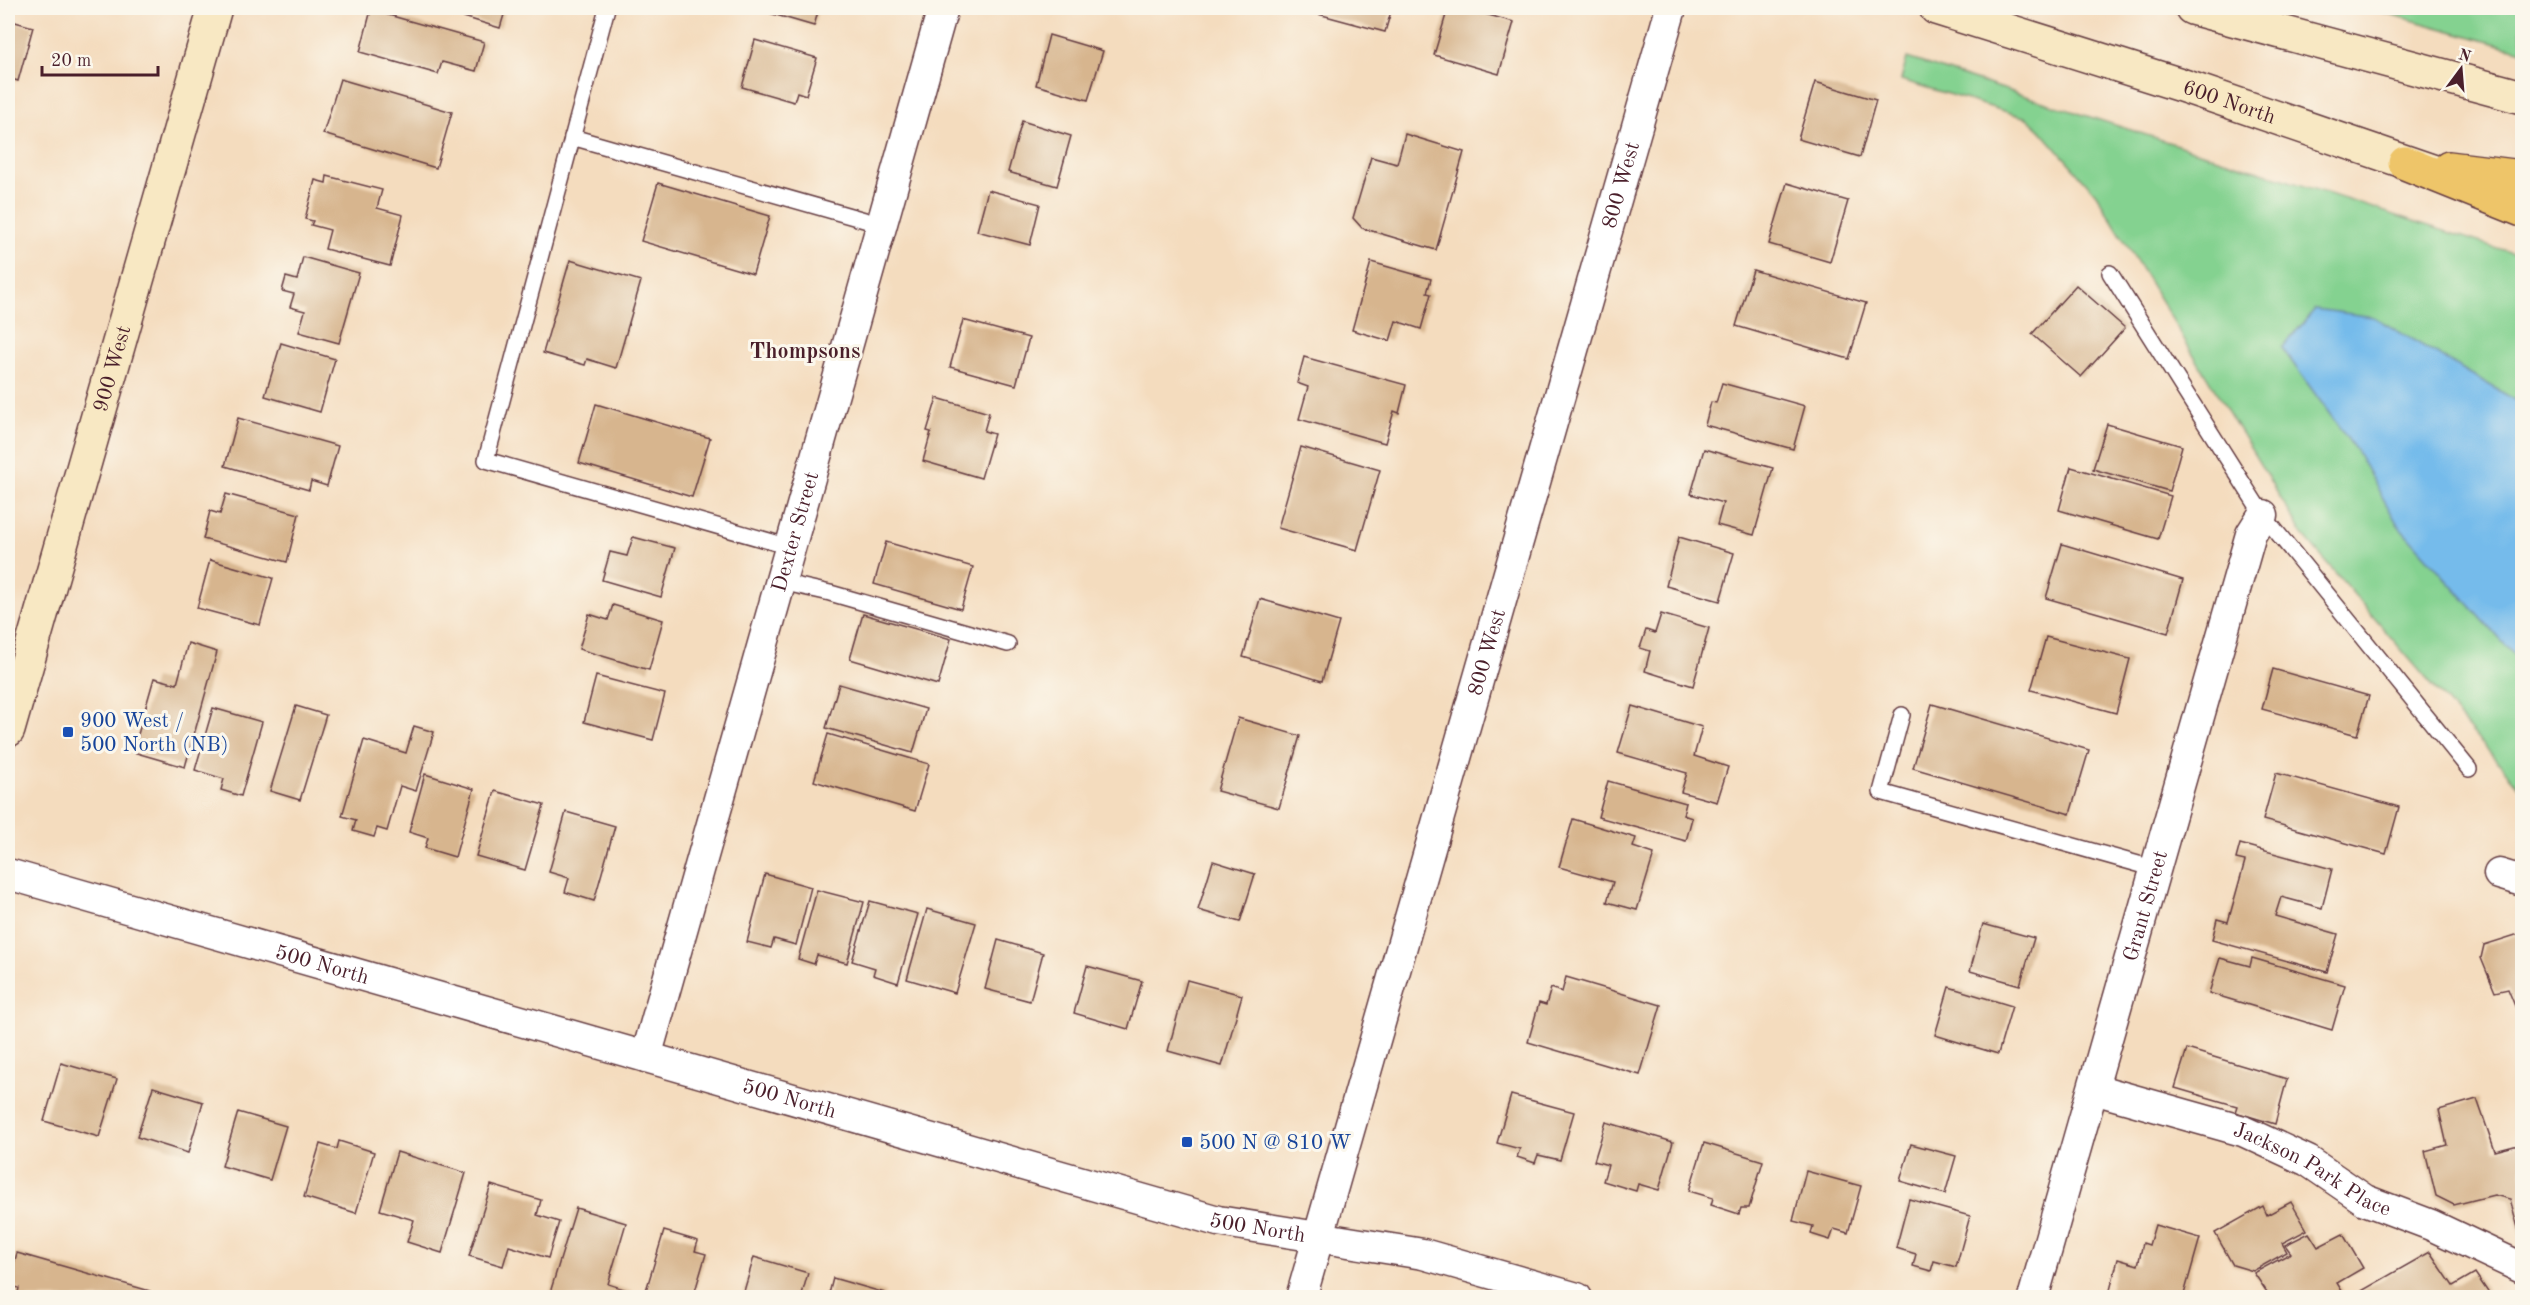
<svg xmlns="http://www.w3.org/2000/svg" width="2530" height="1305" font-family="'Old Standard TT',serif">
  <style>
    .green { fill: #84d290; stroke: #67785e; stroke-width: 1.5 }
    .water { fill: #74bbeb; stroke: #5f6d8b; stroke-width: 1.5 }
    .building { fill: #d7b58e }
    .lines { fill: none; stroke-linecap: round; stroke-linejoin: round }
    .lane-casing { stroke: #643b41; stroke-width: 18 }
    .street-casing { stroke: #643b41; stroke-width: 33 }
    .secondary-casing { stroke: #643b41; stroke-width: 36 }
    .highway-casing { stroke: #643b41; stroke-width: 36 }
    .lane { stroke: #fff; stroke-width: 15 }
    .street { stroke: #fff; stroke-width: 30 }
    .secondary { stroke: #f8e8c3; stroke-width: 33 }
    .highway { stroke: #eec569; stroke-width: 33 }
    .transit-dot { fill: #1a4fb4; stroke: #fbf7ec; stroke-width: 2 }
    .labels { text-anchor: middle; stroke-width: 6; stroke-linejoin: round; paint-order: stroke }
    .street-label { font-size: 21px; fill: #4a1f2b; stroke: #fbf7ec }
    .transit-label { font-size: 21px; fill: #164399; stroke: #fbf7ec; text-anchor: start }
    .neighbourhood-label { font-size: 22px; font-weight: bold; fill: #4a1f2b; stroke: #fbf7ec }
  </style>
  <rect width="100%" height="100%" fill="#fbf7ec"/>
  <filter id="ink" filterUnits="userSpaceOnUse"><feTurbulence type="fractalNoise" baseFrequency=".0167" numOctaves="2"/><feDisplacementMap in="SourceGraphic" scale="12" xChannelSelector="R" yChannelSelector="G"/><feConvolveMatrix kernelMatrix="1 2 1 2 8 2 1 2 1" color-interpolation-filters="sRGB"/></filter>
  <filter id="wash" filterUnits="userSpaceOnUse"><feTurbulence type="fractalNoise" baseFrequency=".008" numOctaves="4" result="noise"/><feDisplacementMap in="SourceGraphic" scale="24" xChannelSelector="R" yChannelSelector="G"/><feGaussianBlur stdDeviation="1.35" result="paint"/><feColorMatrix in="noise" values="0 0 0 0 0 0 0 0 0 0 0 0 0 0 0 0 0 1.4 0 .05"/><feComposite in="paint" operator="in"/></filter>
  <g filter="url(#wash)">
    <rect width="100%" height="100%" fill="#f4dcbe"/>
    <g class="green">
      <path d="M2368,8h154v43z"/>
      <path d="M1907,58l615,198v534l-219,-255 -207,-341 -55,-63 -14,-13 -126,-38z"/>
    </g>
    <path class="water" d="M2315,309l59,8 148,87v260l-124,-139 -41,-73 -75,-104z"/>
    <g id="blocks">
      <g class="building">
        <path d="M434,8h72l-6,20z"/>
        <path d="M760,8h59l-5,18 -55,-16z"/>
        <path d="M1086,8h18l-1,5z"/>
        <path d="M1308,8h84l-7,24 -78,-21z"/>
        <path d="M1448,8h15l51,14 -15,52 -65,-19z"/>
        <path d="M371,10l113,32 -8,29 -34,-9 -4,12 -78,-22z"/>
        <path d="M8,20l25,7 -15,54 -10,-3z"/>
        <path d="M1049,35l54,16 -15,49 -52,-15z"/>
        <path d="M755,40l62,18 -11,37 -9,-3 -3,10 -52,-15z"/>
        <path d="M340,79l112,33 -16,56 -113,-34z"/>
        <path d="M1815,82l61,18 -16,57 -62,-18z"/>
        <path d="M1022,121l49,15 -14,50 -49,-14z"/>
        <path d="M1405,134l59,18 -28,98 -74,-22 -9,-10 18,-61 26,7z"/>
        <path d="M327,176l55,14 -5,18 26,7 -13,51 -65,-17 5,-19 -19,-5 2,-4 -8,-2 10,-39 11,3z"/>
        <path d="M658,183l112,33 -17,58 -112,-33z"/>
        <path d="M1787,183l61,18 -18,61 -61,-18z"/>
        <path d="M988,190l52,14 -10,41 -53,-14z"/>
        <path d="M303,257l56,16 -20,70 -40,-11 6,-21 -15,-4 4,-13 -12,-3 4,-14 11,3z"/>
        <path d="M570,260l71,21 -25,87 -29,-9 -2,6 -42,-12z"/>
        <path d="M1371,262l60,17 -4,14 4,1 -10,35 -25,-8 -6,20 -38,-11z"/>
        <path d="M1753,270l113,33 -17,56 -113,-33z"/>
        <path d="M2076,285l49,43 -44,49 -49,-43z"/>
        <path d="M963,320l66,18 -13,47 -66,-18z"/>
        <path d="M281,343l54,16 -15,53 -55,-16z"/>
        <path d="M1304,357l102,28 -7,28 -5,-2 -9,32 -86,-24 9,-32 -11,-4z"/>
        <path d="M1722,383l83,23 -12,43 -88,-24 6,-23 5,1z"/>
        <path d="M937,398l52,15 -5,18 10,3 -13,44 -58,-17 8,-29 -4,-1z"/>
        <path d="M596,404l114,34 -18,59 -113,-34z"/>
        <path d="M238,418l100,28 -11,40 -16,-5 -2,9 -84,-24z"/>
        <path d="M2107,424l75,22 -13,45 -76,-22z"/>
        <path d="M1301,447l79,23 -23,80 -79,-22z"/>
        <path d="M1704,449l69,19 -19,67 -37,-10 6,-22 -32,-9z"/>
        <path d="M2071,467l100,29 -13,43 -99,-29z"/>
        <path d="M226,494l73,20 -12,48 -84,-23 7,-28 10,3z"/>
        <path d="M633,537l42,11 -14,49 -59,-17 8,-28 17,4z"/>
        <path d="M1679,537l55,16 -14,48 -54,-15z"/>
        <path d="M886,542l87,25 -12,42 -87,-25z"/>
        <path d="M2062,544l121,36 -15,53 -122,-35z"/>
        <path d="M210,560l63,18 -13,47 -63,-17z"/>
        <path d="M1260,599l79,23 -17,59 -79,-24z"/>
        <path d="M613,605l50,15 -14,50 -70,-21 10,-35 19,6z"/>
        <path d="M863,614l88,25 -13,46 -88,-26z"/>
        <path d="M1661,614l48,14 -16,58 -48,-15 5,-20 -10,-3 6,-18 9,3z"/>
        <path d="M2046,637l84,22 -14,54 -85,-23z"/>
        <path d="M188,643l29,9 -32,115 -52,-15 21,-74 23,6z"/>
        <path d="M2273,669l96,27 -12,39 -95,-26z"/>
        <path d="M596,676l69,18 -12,46 -69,-18z"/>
        <path d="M839,684l87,25 -13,44 -87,-25z"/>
        <path d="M1932,704l157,46 -19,64 -157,-46z"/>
        <path d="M296,706l30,9 -26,85 -30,-9z"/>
        <path d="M1632,706l70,21 -8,29 34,11 -11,35 -36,-10 6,-19 -69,-20z"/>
        <path d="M213,708l49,14 -21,74 -20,-6 3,-11 -29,-9z"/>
        <path d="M1238,718l62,18 -21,72 -62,-17z"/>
        <path d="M414,726l20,6 -18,59 -16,-5 -13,45 -10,-3 -3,9 -21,-6 3,-11 -14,-4 22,-76 42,13z"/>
        <path d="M828,734l101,30 -14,47 -101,-30z"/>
        <path d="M2276,773l123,34 -13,47 -123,-34z"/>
        <path d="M425,774l49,15 -19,68 -30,-9 3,-10 -19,-6z"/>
        <path d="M1608,781l78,22 -3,12 9,3 -6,23 -88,-24z"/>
        <path d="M495,791l49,14 -19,65 -49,-14z"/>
        <path d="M566,812l49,14 -21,75 -29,-9 4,-14 -20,-6z"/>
        <path d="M1573,819l63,19 -3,9 21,7 -17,56 -30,-8 6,-20 -54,-15z"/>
        <path d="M2240,844l92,25 -10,39 -41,-11 -6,19 63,18 -11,38 -115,-32 5,-21 11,3 17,-61 -9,-2z"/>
        <path d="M1213,861l42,13 -15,48 -42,-12z"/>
        <path d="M765,874l46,13 -15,58 -22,-6 -3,9 -24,-6z"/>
        <path d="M817,890l47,12 -17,61 -30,-8 -3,9 -16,-5z"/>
        <path d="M870,901l48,13 -20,69 -25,-8 2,-7 -23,-7z"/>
        <path d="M927,909l49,14 -21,70 -48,-14z"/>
        <path d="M1983,924l51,14 -14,47 -50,-14z"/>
        <path d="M2522,933v90l-14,-34 -13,3 -14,-34 3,-13z"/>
        <path d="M998,940l45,13 -13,48 -45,-12z"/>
        <path d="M2220,958l30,8 2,-8 93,27 -13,45 -123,-37z"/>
        <path d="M1087,966l55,15 -14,48 -54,-16z"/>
        <path d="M1566,977l95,28 -21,70 -112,-33 11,-39 7,2 5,-17 11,4z"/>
        <path d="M1187,980l55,15 -20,71 -54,-15z"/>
        <path d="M1949,987l63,19 -14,48 -63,-19z"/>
        <path d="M2187,1049l100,30 -12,45 -40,-12 2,-6 -62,-18z"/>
        <path d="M61,1063l56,16 -18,58 -55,-16z"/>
        <path d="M153,1087l50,15 -15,51 -51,-16z"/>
        <path d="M1511,1095l63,17 -14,48 -22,-5 -3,8 -18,-6 3,-8 -23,-6z"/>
        <path d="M2477,1099l18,52 27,-7v98l-12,-43 -16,-4 -40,10 -18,-9 -11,-45 22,-6 -8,-35z"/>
        <path d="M238,1112l48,14 -16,54 -48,-14z"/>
        <path d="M1606,1122l67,20 -14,48 -21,-6 -2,7 -33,-10 5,-16 -14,-4z"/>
        <path d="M339,1141l35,11 -18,61 -52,-16 16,-53 17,5z"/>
        <path d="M1704,1143l59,18 -14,47h-8l-2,6 -28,-9 2,-7 -24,-7z"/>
        <path d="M1911,1144l45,12 -11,38 -45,-13z"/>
        <path d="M397,1152l69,21 -24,80 -35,-11 7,-22 -34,-10z"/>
        <path d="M1806,1171l55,15 -13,47 -14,-4 -4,11 -19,-6 2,-8 -20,-5z"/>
        <path d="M491,1185l50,15 -4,15 22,7 -11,36 -39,-12 -6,20 -34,-10z"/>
        <path d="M1909,1199l61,17 -14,51 -22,-6 -3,10 -18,-5 3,-12 -20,-6z"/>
        <path d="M2291,1202l16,28 -25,13 5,9 -34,19 -20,-6 -18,-32 48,-27 4,9z"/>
        <path d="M576,1208l50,15 -18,61 25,8 -2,6 -82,-2z"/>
        <path d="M2155,1225l45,13 -17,60h-75l10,-39 20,6 5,-22 6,2z"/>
        <path d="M664,1231l34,10 -3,10 11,3 -13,44 -49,-1z"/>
        <path d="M2309,1233l9,14 25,-13 20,34 -26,15 5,8 -11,7h-60l-17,-25 37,-20 -6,-8z"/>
        <path d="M2430,1252l23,34 22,-13 17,25h-132l-2,-5z"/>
        <path d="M17,1253l133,38 -2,7h-131l2,-10 -11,-3z"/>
        <path d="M754,1257l54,16 -7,25h-59z"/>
        <path d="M833,1278l52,15 -2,5h-55z"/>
      </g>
    </g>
  </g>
  <g filter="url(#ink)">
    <use href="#blocks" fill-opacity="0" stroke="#643b41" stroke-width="1.5"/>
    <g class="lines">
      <g class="lane-casing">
        <g id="lane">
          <path d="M607,8l-121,452 304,87"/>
          <path d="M572,137l310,88"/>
          <path d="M2110,273l153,242 206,254"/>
          <path d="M781,582l49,11 178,51"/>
          <path d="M1902,715l-21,77 275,77"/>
        </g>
      </g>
      <g class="street-casing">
        <g id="street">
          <path id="s1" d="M8,874l1210,347 205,33 154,44"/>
          <path d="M2499,874l23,7"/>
          <path id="s2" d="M646,1057l297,-1049"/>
          <path id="s3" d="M2094,1089l149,42 65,30 57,39 66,25 91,43"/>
          <path id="s4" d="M1301,1298l370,-1290"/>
          <path id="s5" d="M2033,1298l218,-764 12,-19"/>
        </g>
      </g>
      <g class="secondary-casing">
        <g id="secondary">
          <path id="s6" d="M1936,8l245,77 251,86"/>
          <path d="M2192,8l330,89"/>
          <path id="s7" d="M8,730l207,-722"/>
        </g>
      </g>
      <g class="highway-casing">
        <g id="highway">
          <path d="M2405,163l117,47"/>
          <path d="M2449,168l73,9"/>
        </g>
      </g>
      <use href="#lane" class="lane"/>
      <use href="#street" class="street"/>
      <use href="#secondary" class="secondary"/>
      <use href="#highway" class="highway"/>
    </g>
  </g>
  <g class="transit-dot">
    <rect x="62" y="726" width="12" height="12" rx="3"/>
    <rect x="1181" y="1136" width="12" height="12" rx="3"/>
  </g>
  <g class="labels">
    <g class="street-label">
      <text dy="7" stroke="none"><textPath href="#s6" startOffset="308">600 North</textPath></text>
      <text dy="7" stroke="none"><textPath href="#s4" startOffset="1158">800 West</textPath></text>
      <text dy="7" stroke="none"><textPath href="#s7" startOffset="376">900 West</textPath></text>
      <text dy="7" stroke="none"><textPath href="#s2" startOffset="546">Dexter Street</textPath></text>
      <text dy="7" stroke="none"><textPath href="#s4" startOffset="672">800 West</textPath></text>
      <text dy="7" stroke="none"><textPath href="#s5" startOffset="408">Grant Street</textPath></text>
      <text dy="7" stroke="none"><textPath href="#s1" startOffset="327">500 North</textPath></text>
      <text dy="7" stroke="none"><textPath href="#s1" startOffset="813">500 North</textPath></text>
      <text dy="7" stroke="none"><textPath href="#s3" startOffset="234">Jackson Park Place</textPath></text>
      <text dy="7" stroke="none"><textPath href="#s1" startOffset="1299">500 North</textPath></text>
    </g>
    <g class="transit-label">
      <text x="80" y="727">900 West /<tspan x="80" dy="24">500 North (NB)</tspan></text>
      <text x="1199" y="1149">500 N @ 810 W</text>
    </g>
    <g class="neighbourhood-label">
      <text x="805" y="358">Thompsons</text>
    </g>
  </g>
  <rect width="2530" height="1305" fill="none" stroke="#fbf7ec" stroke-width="30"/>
  <g transform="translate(2461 69) rotate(16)" stroke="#fbf7ec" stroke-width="4.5" paint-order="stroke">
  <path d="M0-4.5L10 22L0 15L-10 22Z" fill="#4a1f2b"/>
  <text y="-9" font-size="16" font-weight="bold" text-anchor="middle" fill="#4a1f2b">N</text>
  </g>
  <path d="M42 66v9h116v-9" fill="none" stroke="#4a1f2b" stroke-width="3"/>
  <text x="51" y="66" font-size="18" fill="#4a1f2b" stroke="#fbf7ec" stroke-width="4.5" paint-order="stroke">20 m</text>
</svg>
